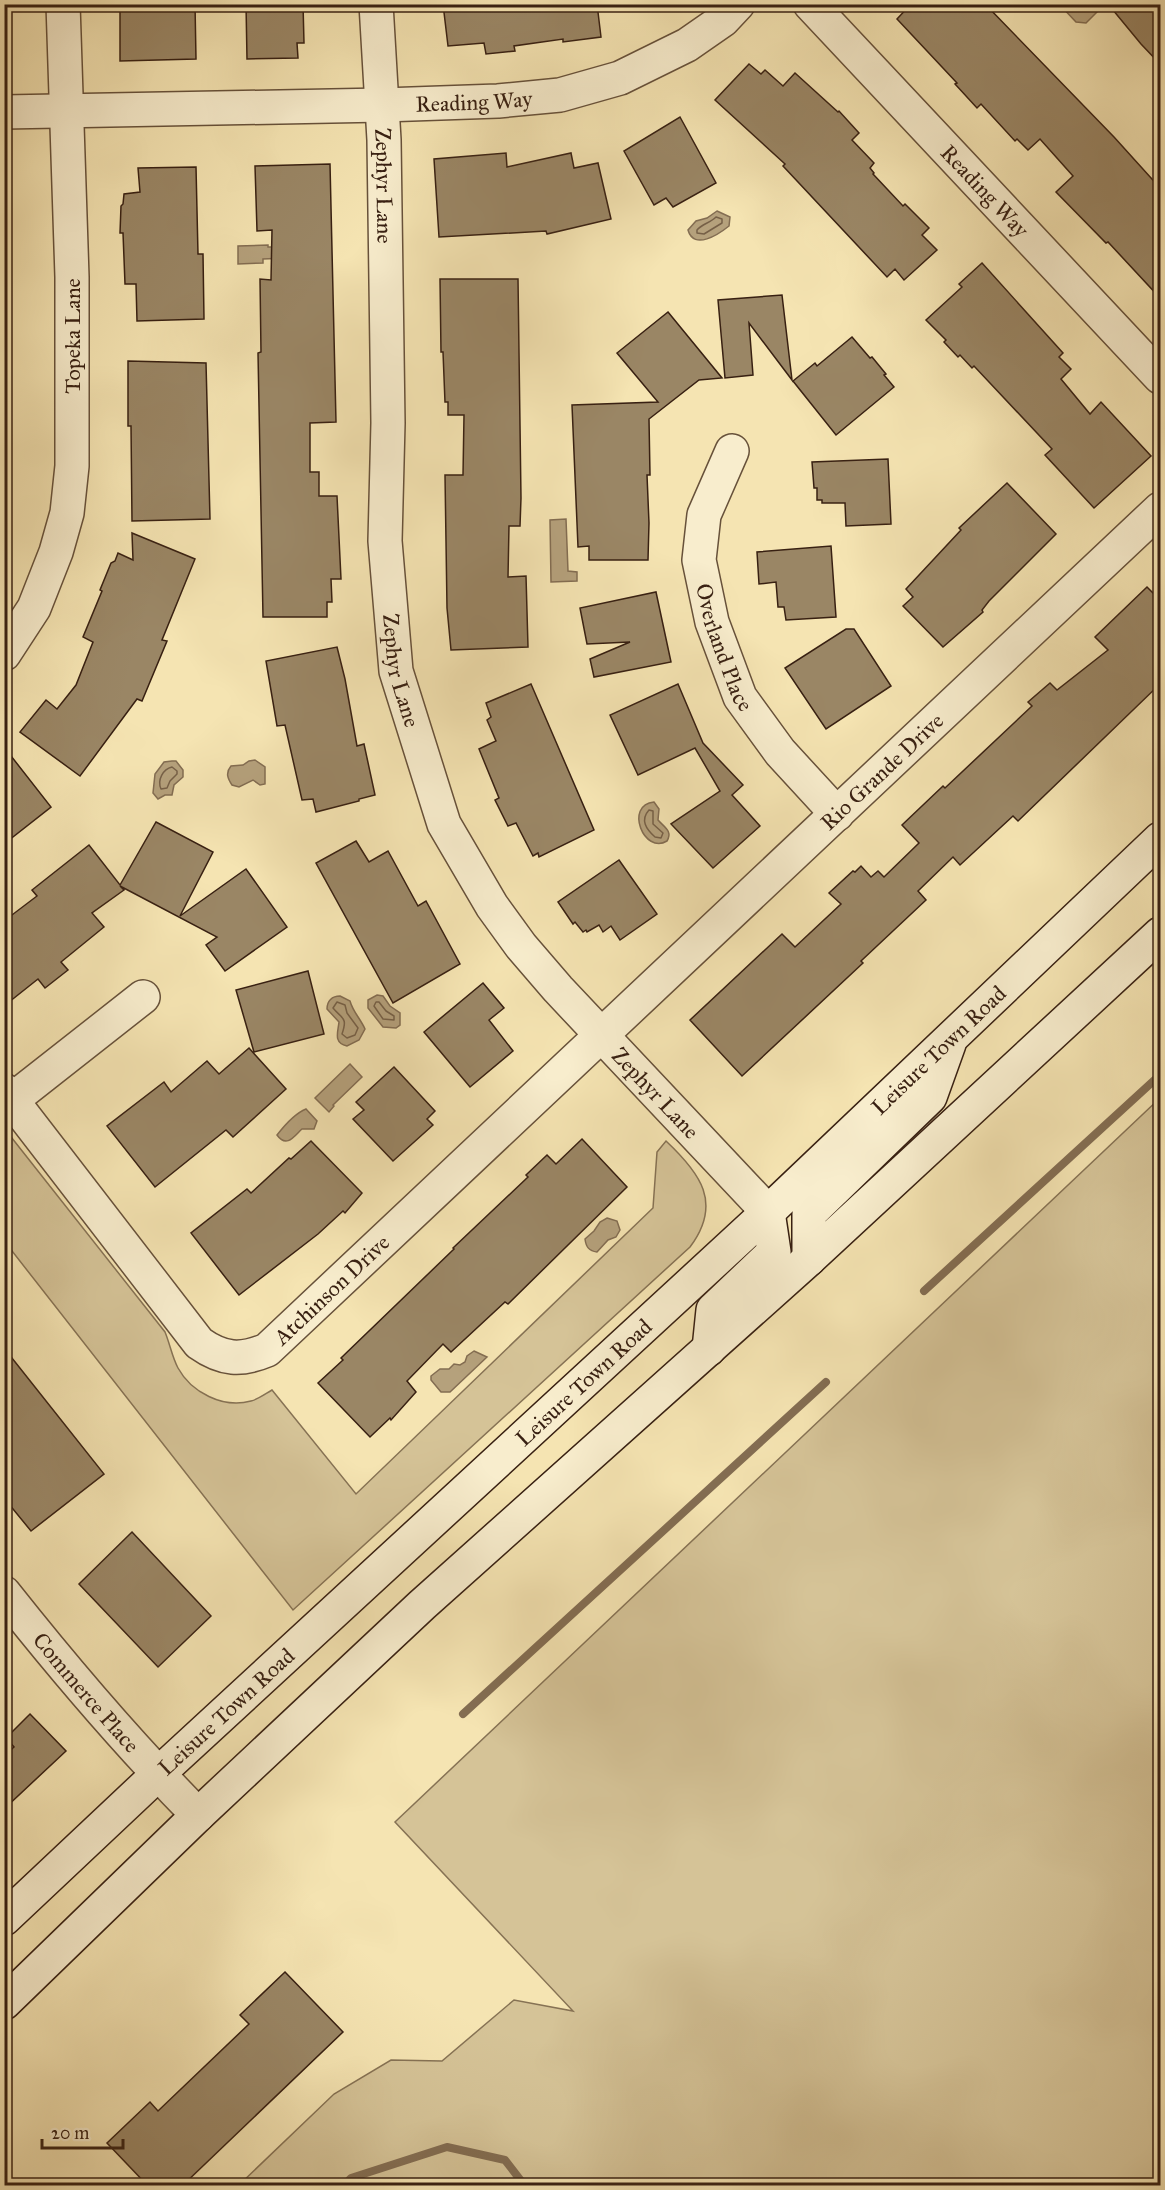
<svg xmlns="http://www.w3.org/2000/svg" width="1165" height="2190" font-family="'IM FELL Great Primer',serif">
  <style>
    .green { fill: #d5c397; stroke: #867254; stroke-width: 1.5 }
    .water { fill: #b5a17c; stroke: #836d52; stroke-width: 1.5 }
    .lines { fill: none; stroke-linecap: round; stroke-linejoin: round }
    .shore { stroke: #766047; stroke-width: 1.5 }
    .stream { stroke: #836d52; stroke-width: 8 }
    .building { fill: #9a8665; stroke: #382012; stroke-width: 1.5 }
    .minor-casing { stroke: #67513a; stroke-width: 36 }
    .secondary-casing { stroke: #382012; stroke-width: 36 }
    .minor { stroke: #f8edcd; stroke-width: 33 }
    .secondary { stroke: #f8edcd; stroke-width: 33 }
    .labels { text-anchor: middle; stroke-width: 4.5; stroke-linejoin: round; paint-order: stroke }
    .street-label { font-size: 22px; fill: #382012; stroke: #f8edcd }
  </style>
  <rect width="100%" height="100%" fill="#f5e4b2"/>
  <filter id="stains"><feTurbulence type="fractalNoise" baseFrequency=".00333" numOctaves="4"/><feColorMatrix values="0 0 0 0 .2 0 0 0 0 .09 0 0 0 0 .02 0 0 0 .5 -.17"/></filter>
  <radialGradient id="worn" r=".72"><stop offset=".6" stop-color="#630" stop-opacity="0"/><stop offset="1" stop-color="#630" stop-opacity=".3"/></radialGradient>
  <g class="green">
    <path d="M1160,1098v1087h-921l95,-91 57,-34 51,1 72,-61 59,11 -178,-189z"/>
    <path d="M4,1128l161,204c5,12 7,25 13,36 13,24 45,41 73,33 8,-2 14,-7 21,-11l84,104 297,-286 4,-56 9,-11c34,32 57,62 24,106l-397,363 -288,-368z"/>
  </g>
  <g class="water">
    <path d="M1060,5h31l6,7 -11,11 -10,-1z"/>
    <path d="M717,211l13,6 -1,9c-10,8 -35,25 -41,4l8,-9 11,-3z"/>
    <path d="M268,245v2h19v11l-24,1v4l-25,1v-18z"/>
    <path d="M566,519l2,52 9,1v9l-26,1 -1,-62z"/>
    <path d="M255,760l10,7v17l-5,1 -7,-5 -14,7 -7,-2c-4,-6 -7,-12 -1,-19l12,-1 6,-4z"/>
    <path d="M172,761h4l7,9v7l-9,8 -2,10h-7l-7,4 -5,-6 2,-19 9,-12z"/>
    <path d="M654,802l5,7 -1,11c6,7 15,11 9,21 -23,14 -43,-36 -13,-39z"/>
    <path d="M377,995l6,1 7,10 10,7v12l-4,3 -13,-1 -15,-19v-8z"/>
    <path d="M340,996l10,5c3,11 10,17 15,28l-6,11 -12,6c-14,-3 -9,-14 -8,-24l-12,-13c0,-8 5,-13 13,-13z"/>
    <path d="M350,1064l12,13 -29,28 1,1 -5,6 -14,-14z"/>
    <path d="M306,1109l11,12 -3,8h-12c-7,6 -15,20 -25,6 7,-9 19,-22 29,-26z"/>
    <path d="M607,1218l10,3 3,9 -4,7 -8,3 -11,12c-8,-1 -11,-5 -12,-13l9,-8 6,-9z"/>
    <path d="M474,1351l13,6 -37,35h-9l-10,-12v-4l9,-7h9l5,-5 6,1 5,-3 2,-6z"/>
  </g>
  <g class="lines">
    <g class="shore">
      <path d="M716,217l6,2v4l-18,11 -7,-1v-3c5,-6 13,-7 19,-13z"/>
      <path d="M172,767l5,4v3l-7,7 -3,7 -6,1c-4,-9 2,-20 11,-22z"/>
      <path d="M649,810l4,1v13l10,9 -2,5 -6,-1c-9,-8 -15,-17 -6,-27z"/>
      <path d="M337,1002l8,3 2,8 11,15 -3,7 -8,3 -5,-4c6,-17 0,-15 -9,-26z"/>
      <path d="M376,1002h3l7,9 8,5v4l-11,-1 -9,-13z"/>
    </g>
    <g class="stream">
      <path d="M924,1291l236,-216"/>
      <path d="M463,1714l363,-332"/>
      <path d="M343,2186l8,-8 96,-31 58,13 20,26"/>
    </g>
  </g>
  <g class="building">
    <path d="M120,4h75l1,55 -76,2z"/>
    <path d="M246,4h57l1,39h-7l1,15 -51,1z"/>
    <path d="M443,4h154l4,33 -38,5v-3l-49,7 1,5 -29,3 -2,-11 -36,3z"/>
    <path d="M911,4h74l129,133 47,52v110l-53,-57 -2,1 -50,-51 17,-16 -33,-37 -12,11 -11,-11 -2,2 -34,-37 -4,4 -22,-24 2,-1 -60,-64z"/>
    <path d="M1108,4h53v61l-20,-21z"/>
    <path d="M749,64l12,10 4,-4 18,16 12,-13 43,39 1,-1 20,22 -7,7 22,23 -4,5 4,5 -1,1 30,32 2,-2 24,24 -7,7 15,15 -33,30 -9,-11 -8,8 -104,-111 2,-2 -70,-64z"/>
    <path d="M680,117l36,66 -43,24 -7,-9 -12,7 -30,-54z"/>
    <path d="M506,153l1,14 64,-14 3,15 24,-5 13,56 -64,15 -1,-3 -107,6 -5,-78z"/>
    <path d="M330,164l6,258 -26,1v49h9v24h18l4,83h-10l1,23h-5v15h-64l-5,-264 3,-1 -1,-73 11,1 1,-50 -15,1 -2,-65z"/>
    <path d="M196,167l2,87h5l1,65 -67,2 -1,-37h-11l-2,-51h-3l1,-27 2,-2 1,-10 16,-2 -2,-24z"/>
    <path d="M982,263l81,90 -4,4 12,12 -10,10 29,35 11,-12 50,54 -57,52 -49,-53 7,-6 -78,-83 -2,2 -12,-13 -2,2 -14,-15 2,-2 -20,-20 36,-33 -3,-3z"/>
    <path d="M440,279h78l3,219 -1,28h-11l-1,51 18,-1 2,71 -77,3 -4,-42 -2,-133h18l1,-60h-16v-13h-3l-2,-50h-2z"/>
    <path d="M782,295l10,85 -43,-57 4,52 -28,3 -7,-78z"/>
    <path d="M668,312l54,66 -23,2 -50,39 1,56h-3l2,48 -1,37h-59v-14l-11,1 -6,-142 86,-3 -41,-49z"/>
    <path d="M852,337l18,21 2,-1 14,17 -2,1 10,12 -58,48 -43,-54 22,-18 2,3z"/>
    <path d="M128,361l78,2 4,156 -78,2 -1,-95h-3z"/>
    <path d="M888,459l3,65 -45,2 -1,-23h-23v-3h-5v-12h-3l-2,-26z"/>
    <path d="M1007,483l49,51 -67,67 -7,9 1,2 -40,35 -40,-41 10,-9 -7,-8 55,-59 -2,-2z"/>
    <path d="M132,533l63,26 -33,81 5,1 -25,60 -5,-2 -57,77 -60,-44 26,-32 11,9 19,-24 17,-43 -10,-5 19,-46 -2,-1 11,-27 4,-2 3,-8 15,7z"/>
    <path d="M831,546l5,71 -50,3 -2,-13h-6l-2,-25 -17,2 -2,-32z"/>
    <path d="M1147,587l14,14v82l-143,138 -5,-5 -53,49 -7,-8 -35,34 8,9 -65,61 2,2 -121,113 -52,-56 92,-86 13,13 46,-43 -12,-11 24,-22 2,1 6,-6 10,11 7,-6 6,6 35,-34 -17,-18 41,-39 2,2 87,-82 -4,-4 22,-19 7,7 51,-40 -13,-13z"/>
    <path d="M656,592l15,70 -77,15 -4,-18 40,-17 -43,2 -7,-36z"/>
    <path d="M846,629h8l37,57 -65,43 -41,-61z"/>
    <path d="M337,647l8,32 12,67 7,-2 11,51 -16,4v2l-43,11 -3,-13 -11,1 -17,-75 -8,1 -11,-65z"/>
    <path d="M531,684l63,146 -55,27 -1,-4 -5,3 -17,-33 -8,3 -13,-26 4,-2 -20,-49 17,-8 -9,-21 4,-3 -5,-14z"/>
    <path d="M678,684l25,59 40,42 -11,10 28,31 -47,42 -42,-44 49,-33 -25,-43 -57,27 -28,-60z"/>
    <path d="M4,747l47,60 -47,37z"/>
    <path d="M156,822l57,30 -33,64 66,-47 41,58 -62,44 -19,-26 11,-8 -97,-51 4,4 -32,23 12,14 -43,35 7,8 -23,18 -7,-9 -34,27v-85l33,-25 -5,-6 57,-45 31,40z"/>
    <path d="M356,841l13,21 19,-11 30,55 8,-5 34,63 -67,39 -77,-140z"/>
    <path d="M619,860l38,54 -37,26 -9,-14 -8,6 -4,-7 -12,7 -1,-2 -3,2 -8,-10 -2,2 -15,-22z"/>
    <path d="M308,971l16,63 -70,18 -18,-62z"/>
    <path d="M483,983l21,25 -15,12 24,31 -43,36 -46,-55z"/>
    <path d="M249,1048l37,41 -53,48 -7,-7 -71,57 -48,-61 57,-44 7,10 36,-31 12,13z"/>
    <path d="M394,1067l41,44 -8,8 6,6 -40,36 -40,-42 11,-9 -8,-8z"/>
    <path d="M582,1139l45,48 -119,117 -3,-2 -54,50 -8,-8 -36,37 9,11 -25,28 -1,-2 -20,19 -52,-54 25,-23 -2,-2 113,-109 -1,-1 75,-71 -2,-2 21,-20 9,9z"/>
    <path d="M311,1141l51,52 -17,20 -2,-2 -25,23 -79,61 -48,-62 56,-44 4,4 38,-35 2,1z"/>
    <path d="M4,1348l100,126 -73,57 -27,-33z"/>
    <path d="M132,1532l79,84 -53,51 -79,-83z"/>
    <path d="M30,1714l36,37 -62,58v-53l10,-9 -8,-9z"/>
    <path d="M285,1972l58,60 -161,154h-34l-41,-43 43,-41 8,9 91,-87 -9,-9z"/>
  </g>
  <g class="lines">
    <g class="minor-casing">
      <g id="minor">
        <path id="s1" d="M376,4l8,136 4,283 -3,118 11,130 48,153 48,82 29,40 37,43 210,223"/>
        <path id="s2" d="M810,4l350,373"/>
        <path id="s3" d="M4,112l379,-7 115,-4 62,-6 60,-17 67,-33 36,-25 15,-16"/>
        <path id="s4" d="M732,451l-28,64 -5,45 13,62 28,75 40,55 57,62"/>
        <path d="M4,654l30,-46 22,-56 11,-39 5,-47v-189l-9,-273"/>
        <path id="s5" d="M4,1090l195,253c24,17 42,18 68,7l893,-841"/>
        <path d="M12,1100l131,-103"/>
        <path id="s6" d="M4,1593c61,77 125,152 194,222"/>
      </g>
    </g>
    <g class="secondary-casing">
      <g id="secondary">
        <path d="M809,1259v-45l121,-117 19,-53"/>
        <path d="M709,1349l4,-39 61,-58 -6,-40"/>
        <path id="s7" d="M4,1919l154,-145 610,-562 392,-373"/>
        <path d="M4,2003l194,-188 224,-210 387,-346 351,-325"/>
      </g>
    </g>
    <use href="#minor" class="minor"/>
    <use href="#secondary" class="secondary"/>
  </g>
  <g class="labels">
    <g class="street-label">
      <text dy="8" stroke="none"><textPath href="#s3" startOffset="470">Reading Way</textPath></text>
      <text dy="8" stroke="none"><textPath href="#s1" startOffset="182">Zephyr Lane</textPath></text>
      <text dy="8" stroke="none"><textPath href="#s2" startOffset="256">Reading Way</textPath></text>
      <text transform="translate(72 336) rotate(-90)" y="8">Topeka Lane</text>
      <text dy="8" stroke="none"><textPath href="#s4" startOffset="206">Overland Place</textPath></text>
      <text dy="8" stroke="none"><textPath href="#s1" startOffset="668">Zephyr Lane</textPath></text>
      <text dy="8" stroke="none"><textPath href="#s5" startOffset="1236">Rio Grande Drive</textPath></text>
      <text dy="8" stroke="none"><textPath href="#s7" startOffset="1276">Leisure Town Road</textPath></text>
      <text dy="8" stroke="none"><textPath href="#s1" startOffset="1172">Zephyr Lane</textPath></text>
      <text dy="8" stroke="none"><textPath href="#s5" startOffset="480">Atchinson Drive</textPath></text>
      <text dy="8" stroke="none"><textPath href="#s7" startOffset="790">Leisure Town Road</textPath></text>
      <text dy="8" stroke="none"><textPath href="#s6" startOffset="129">Commerce Place</textPath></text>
      <text dy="8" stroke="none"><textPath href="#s7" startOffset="304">Leisure Town Road</textPath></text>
    </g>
  </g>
  <rect width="1165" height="2190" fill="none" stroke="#f5e4b2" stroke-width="24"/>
  <rect x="6" y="6" width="1153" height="2178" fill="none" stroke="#382012" stroke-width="3"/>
  <rect x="12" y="12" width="1141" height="2166" fill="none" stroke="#382012" stroke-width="1.5"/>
  <path d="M42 2139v9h81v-9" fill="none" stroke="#382012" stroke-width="3"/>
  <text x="51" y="2139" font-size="18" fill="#382012" stroke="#f8edcd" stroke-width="4.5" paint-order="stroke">20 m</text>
  <rect width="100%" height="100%" filter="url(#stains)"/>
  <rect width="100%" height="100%" fill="url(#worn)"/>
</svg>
